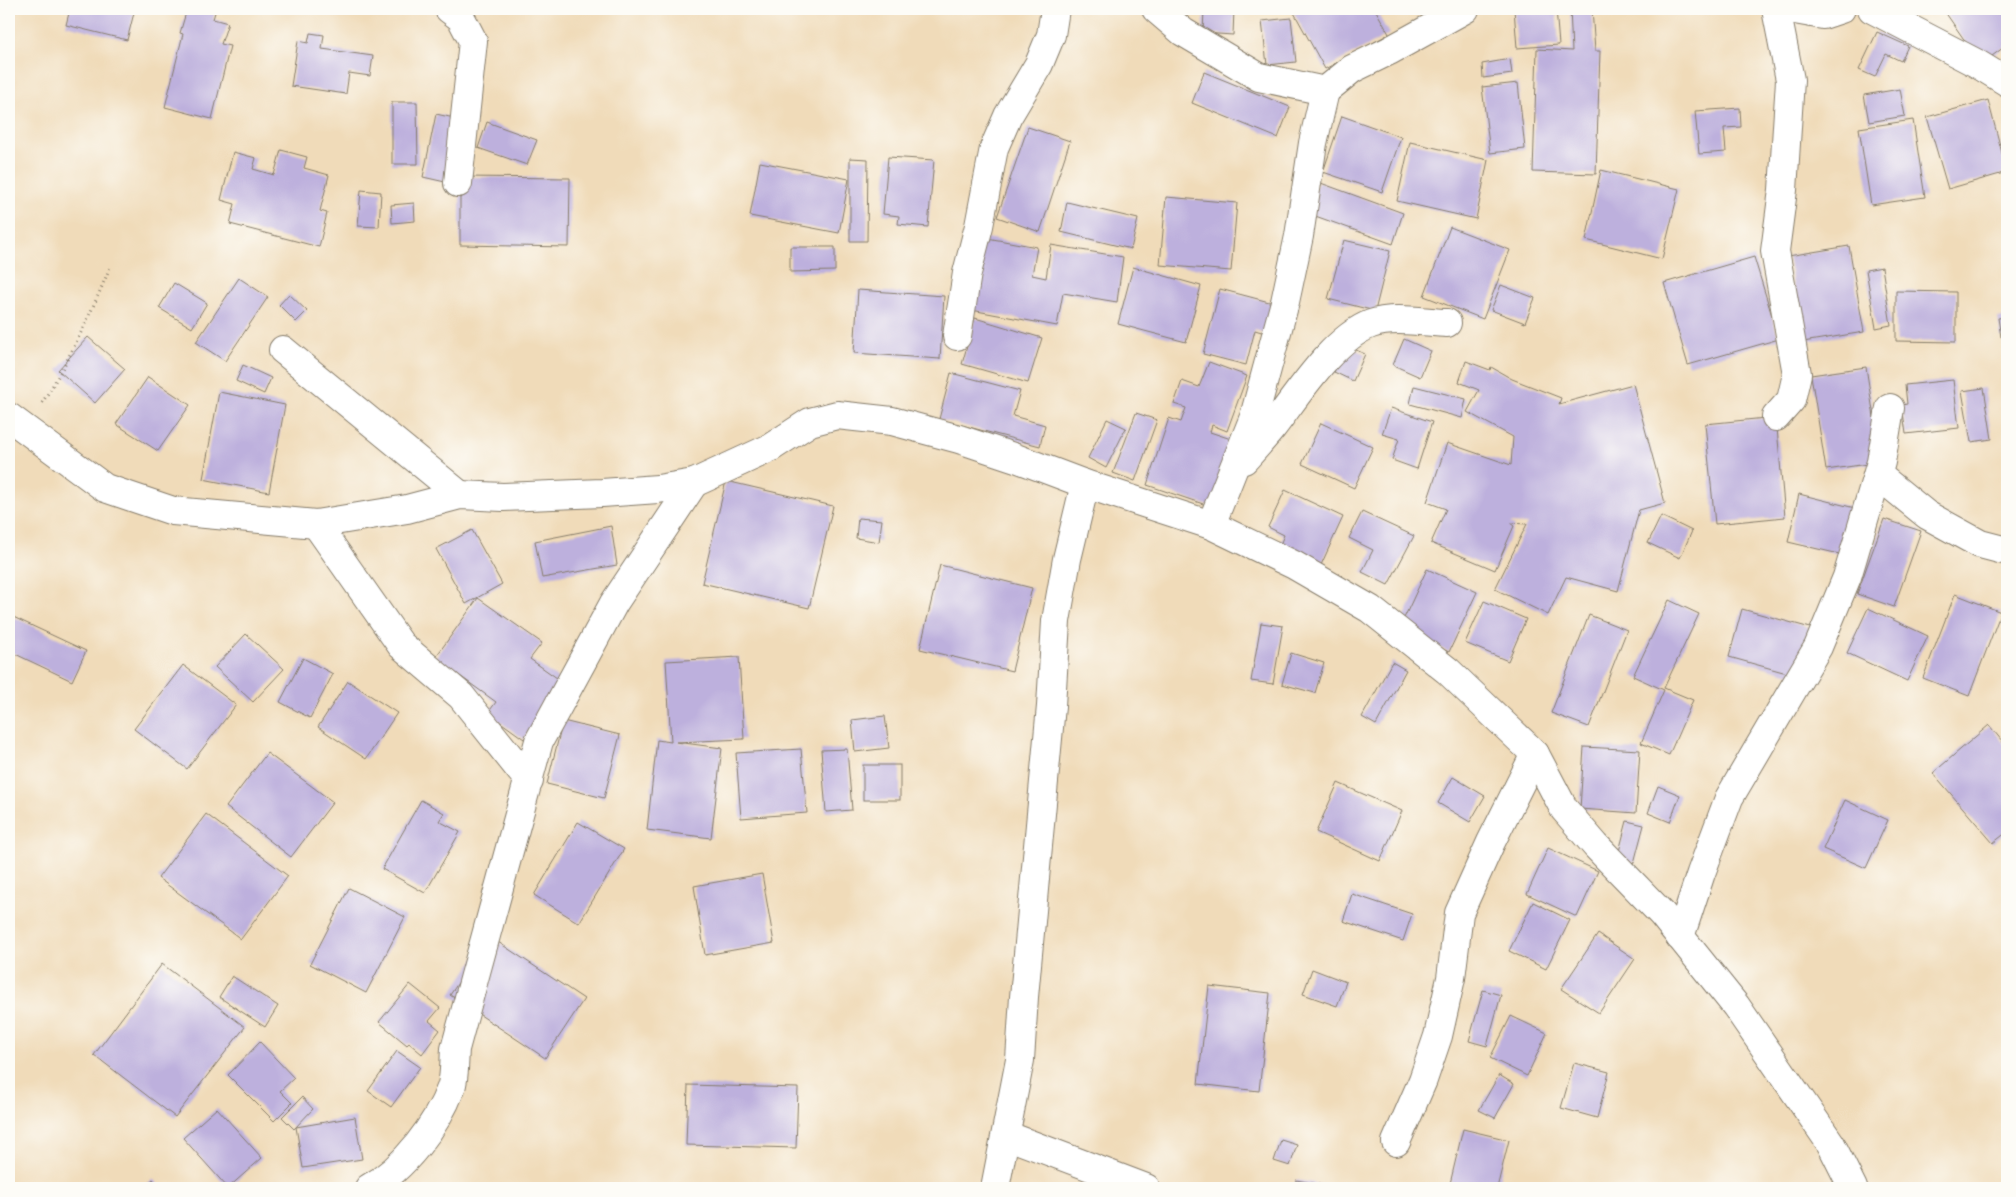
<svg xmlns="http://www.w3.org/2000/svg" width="2016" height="1197" font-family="'Patrick Hand',sans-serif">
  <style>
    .building { fill: #bdb0dd }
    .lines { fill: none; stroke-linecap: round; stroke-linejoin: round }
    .minor-casing { stroke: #867c6a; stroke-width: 30 }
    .path { stroke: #867c6a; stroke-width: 3; stroke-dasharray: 1 4; stroke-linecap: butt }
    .minor { stroke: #fff; stroke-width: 28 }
  </style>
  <rect width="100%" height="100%" fill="#fdfcf7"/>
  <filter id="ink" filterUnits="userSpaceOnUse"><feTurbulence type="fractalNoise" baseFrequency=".02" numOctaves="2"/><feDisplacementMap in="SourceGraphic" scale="10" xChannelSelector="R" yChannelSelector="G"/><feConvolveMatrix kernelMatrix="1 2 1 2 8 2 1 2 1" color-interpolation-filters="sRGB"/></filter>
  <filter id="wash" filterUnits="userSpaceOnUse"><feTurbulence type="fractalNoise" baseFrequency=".0096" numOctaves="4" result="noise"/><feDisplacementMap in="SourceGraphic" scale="20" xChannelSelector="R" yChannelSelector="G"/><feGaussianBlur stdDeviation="1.12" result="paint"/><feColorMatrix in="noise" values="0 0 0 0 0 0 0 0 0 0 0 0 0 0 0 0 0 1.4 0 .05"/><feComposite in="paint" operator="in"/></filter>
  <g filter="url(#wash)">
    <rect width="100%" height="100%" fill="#f0dbb9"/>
    <g id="blocks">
      <g class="building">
        <path d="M70,9h65l-8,31 -61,-15z"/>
        <path d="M187,9h29l-3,10 15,4 -7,21 9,2 -18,73 -47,-12 18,-73 -3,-1z"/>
        <path d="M1204,9h30l-1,26 -30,-2z"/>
        <path d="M1292,9h83l14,25 -64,35z"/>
        <path d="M1514,9h42l3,36 -42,3z"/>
        <path d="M1570,9h22l3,42h5l-4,123 -63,-2 4,-123 35,2z"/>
        <path d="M1943,9h64v36l-26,19z"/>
        <path d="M1291,18l5,44 -29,3 -5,-44z"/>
        <path d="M1877,32l31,14 -7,15 -15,-7 -11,23 -16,-7z"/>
        <path d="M310,33l14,2 -2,14 51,7 -3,20 -21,-3 -3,21 -55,-8 7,-45 10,2z"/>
        <path d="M1510,59l2,15 -29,4 -1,-14z"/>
        <path d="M1204,72l86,35 -12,31 -86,-35z"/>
        <path d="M1518,83l7,66 -35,4 -8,-66z"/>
        <path d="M1900,89l5,27 -36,6 -5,-27z"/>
        <path d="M1988,100l19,72 -59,17 -21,-72z"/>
        <path d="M392,102h25l1,62h-26z"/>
        <path d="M1740,108l1,19 -17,1 2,24 -27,2 -4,-43z"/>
        <path d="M436,114l32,7 -14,63 -31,-7z"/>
        <path d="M1342,116l59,21 -19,55 -59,-20z"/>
        <path d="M1913,120l12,77 -54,8 -12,-77z"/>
        <path d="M487,122l50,18 -10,25 -49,-17z"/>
        <path d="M1028,127l42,14 -30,91 -43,-15z"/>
        <path d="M1410,142l78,18 -12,59 -79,-18z"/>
        <path d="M281,150l26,7 -3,11 25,7 -9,36 7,2 -8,34 -89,-23 5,-20 -14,-4 12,-48 23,6 -3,11 21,6z"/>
        <path d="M888,157l46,3 -6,67 -30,-3 1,-8 -16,-2z"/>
        <path d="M850,158l18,1 -1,82h-17z"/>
        <path d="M760,162l89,17 -10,54 -89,-17z"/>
        <path d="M1601,170l78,19 -17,70 -76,-19z"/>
        <path d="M460,177l110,1 -1,69 -109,-2z"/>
        <path d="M1318,182l85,31 -10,31 -86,-31z"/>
        <path d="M361,190l20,2 -2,35 -21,-1z"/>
        <path d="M1166,197l71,6 -6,68 -71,-6z"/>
        <path d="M1067,202l71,17 -7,30 -70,-17z"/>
        <path d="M414,203l1,18 -23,2 -1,-18z"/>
        <path d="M1450,227l60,23 -27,69 -59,-23z"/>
        <path d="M976,236l61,11 -5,28 14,3 5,-33 72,12 -6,45 -54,-9 -6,33 -91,-17z"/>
        <path d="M1344,240l46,11 -15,60 -47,-12z"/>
        <path d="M1849,246l15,86 -61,10 -15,-86z"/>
        <path d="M790,247h45v24l-45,1z"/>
        <path d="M1754,257l25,82 -91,26 -24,-82z"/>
        <path d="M1133,267l68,19 -15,56 -68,-18z"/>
        <path d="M1882,267l9,58 -15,3 -10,-58z"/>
        <path d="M239,278l29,19 -43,64 -29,-19z"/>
        <path d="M174,283l33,20 -15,25 -33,-20z"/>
        <path d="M1501,285l34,13 -10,25 -34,-13z"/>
        <path d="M1220,289l53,14 -8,30 -10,-3 -9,35 -43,-11z"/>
        <path d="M858,290l86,6 -4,63 -86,-6z"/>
        <path d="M1896,291l60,1v50l-60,-1z"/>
        <path d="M289,294l18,17 -11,11 -17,-17z"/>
        <path d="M2007,317v19l-6,1 -3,-19z"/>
        <path d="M975,318l67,20 -14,45 -66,-19z"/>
        <path d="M88,337l37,32 -30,34 -37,-33z"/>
        <path d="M1404,339l27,12 -11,26 -27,-12z"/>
        <path d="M1347,346l18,8 -12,27 -19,-9z"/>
        <path d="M1466,361l24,9 1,-3 21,12 49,19 -2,6 74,-20 32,119 -26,7 -21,81 -52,-14 -18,38 -53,-26 32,-65 -17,-1 4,3 -19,44 -64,-27 15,-34 -19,-7 20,-59 64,22 2,-28 -46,-25 12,-22 -20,-8z"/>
        <path d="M1209,362l38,14 -20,55 -15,-6 -2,7 24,8 -22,67 -65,-22 22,-67 12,4 5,-14 -12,-4 8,-23 17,6z"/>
        <path d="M243,365l28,13 -7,16 -28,-13z"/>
        <path d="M1866,367l15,95 -55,8 -15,-95z"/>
        <path d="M951,373l69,18 -7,25 32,9 -5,21 -101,-27z"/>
        <path d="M148,377l42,28 -32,46 -42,-27z"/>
        <path d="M1953,380l6,48 -53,6 -4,-29 5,-1 -2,-19z"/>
        <path d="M1414,386l52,13 -4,19 -52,-14z"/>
        <path d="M1984,388l8,51 -21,3 -9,-51z"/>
        <path d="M219,392l66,13 -16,87 -66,-13z"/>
        <path d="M1391,408l41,14 -15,47 -25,-9 7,-21 -17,-5z"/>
        <path d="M1136,413l21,7 -22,61 -22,-8z"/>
        <path d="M1776,417l9,100 -70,7 -10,-100z"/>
        <path d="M1107,419l19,9 -20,40 -18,-10z"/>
        <path d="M1321,423l52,24 -19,41 -52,-24z"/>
        <path d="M726,481l107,25 -24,102 -107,-25z"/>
        <path d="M1285,490l58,27 -22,48 -42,-18 5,-12 -16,-8z"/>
        <path d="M1799,494l60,15 -11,47 -60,-14z"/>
        <path d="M1362,512l52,24 -26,49 -26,-13 11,-22 -24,-12z"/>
        <path d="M1661,516l31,15 -12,27 -32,-15z"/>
        <path d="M858,518l24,2 -3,22 -23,-4z"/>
        <path d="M1884,519l37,12 -27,76 -37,-13z"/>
        <path d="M611,526l6,39 -75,13 -7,-37z"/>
        <path d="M472,530l30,54 -36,20 -30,-55z"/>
        <path d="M940,565l92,23 -20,83 -92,-22z"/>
        <path d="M1427,569l50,23 -28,60 -50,-23z"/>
        <path d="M1955,594l46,18 -32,84 -46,-18z"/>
        <path d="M478,598l64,45 -12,16 34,24 -40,56 -36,-26 8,-11 -61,-44z"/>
        <path d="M1669,600l30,14 -35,74 29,12 -24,55 -28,-12 23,-53 -31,-14z"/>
        <path d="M1484,601l42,18 -18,42 -43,-18z"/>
        <path d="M1868,608l60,28 -21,45 -60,-28z"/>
        <path d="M1742,609l83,23 -13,48 -83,-23z"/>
        <path d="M9,615l77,36 -14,30 -63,-30z"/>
        <path d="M1589,615l38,15 -38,97 -38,-14z"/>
        <path d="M1261,623l22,3 -10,58 -22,-3z"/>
        <path d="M246,634l38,35 -31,33 -38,-35z"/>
        <path d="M1291,653l33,10 -9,30 -33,-9z"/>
        <path d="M739,657l5,82 -68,3 46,6 -11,90 -64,-8 10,-90 14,2 -5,-81z"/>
        <path d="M303,658l30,16 -23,44 -30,-16z"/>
        <path d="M1392,662l14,8 -30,55 -14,-8z"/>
        <path d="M183,665l53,40 -49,64 -53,-40z"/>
        <path d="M348,681l49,32 -31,46 -48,-32z"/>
        <path d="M885,716l4,32 -34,4 -3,-32z"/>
        <path d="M563,721l57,14 -16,63 -57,-14z"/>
        <path d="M1989,725l18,22v85l-14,11 -60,-70z"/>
        <path d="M1584,747l56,3 -4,63 -56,-4z"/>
        <path d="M801,749l6,64 -66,5 -5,-65z"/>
        <path d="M847,749l5,61 -26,2 -5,-62z"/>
        <path d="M267,753l66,49 -42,55 -65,-50z"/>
        <rect x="863" y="765" width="37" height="35"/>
        <path d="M1453,777l32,19 -15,26 -32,-19z"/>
        <path d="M1338,783l64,28 -22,50 -64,-29z"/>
        <path d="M1658,786l22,9 -10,27 -22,-9z"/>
        <path d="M421,800l23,13 -5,8 21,11 -35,61 -43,-24z"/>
        <path d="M1845,800l43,20 -22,48 -43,-19z"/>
        <path d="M206,814l82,62 -47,63 -83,-61z"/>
        <path d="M1627,821l17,4 -10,38 -17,-4z"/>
        <path d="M578,822l46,27 -45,74 -45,-28z"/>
        <path d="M1548,848l50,23 -21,46 -50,-23z"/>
        <path d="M762,874l12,69 -69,12 -11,-69z"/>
        <path d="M349,888l56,29 -39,76 -56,-29z"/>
        <path d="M1352,894l60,20 -9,27 -60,-20z"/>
        <path d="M1533,902l37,18 -24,49 -37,-18z"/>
        <path d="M1598,934l37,25 -36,54 -38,-24z"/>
        <path d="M489,936l95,63 -39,59 -95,-63z"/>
        <path d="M162,964l83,63 -70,90 -81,-62z"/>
        <path d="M1312,969l34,13 -9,24 -34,-12z"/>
        <path d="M232,976l46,30 -13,21 -46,-30z"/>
        <path d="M410,984l30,24 -11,13 11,9 -18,24 -13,-11 -2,2 -28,-23z"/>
        <path d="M1209,986l61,7 -11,98 -61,-7z"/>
        <path d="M1483,990l18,5 -14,51 -18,-5z"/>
        <path d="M1511,1016l36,17 -20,43 -37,-18z"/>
        <path d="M260,1042l34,36 -14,13 12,12 -18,18 -46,-46z"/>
        <path d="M397,1051l23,16 -29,40 -23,-16z"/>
        <path d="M1574,1063l35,9 -12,46 -36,-10z"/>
        <path d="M1499,1075l15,9 -19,34 -16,-8z"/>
        <path d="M688,1085l110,3 -2,60 -110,-3z"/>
        <path d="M302,1097l11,12 -19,20 -12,-12z"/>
        <path d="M217,1108l45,50 -34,30 -45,-50z"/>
        <path d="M355,1117l7,42 -59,9 -7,-41z"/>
        <path d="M1463,1129l46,11 -12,48h-48z"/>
        <path d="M1281,1140l16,5 -7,21 -16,-5z"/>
        <path d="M153,1179l8,9h-18z"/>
        <path d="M1296,1180l38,7v1h-40z"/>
      </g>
    </g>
  </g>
  <g filter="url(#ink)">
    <use href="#blocks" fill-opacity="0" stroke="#867c6a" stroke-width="1"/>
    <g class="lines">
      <g class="minor-casing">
        <g id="minor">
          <path d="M449,9l12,9 12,23 -15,142"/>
          <path d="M1156,9l27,23 76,45 66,14 27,-22 37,-18 76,-42"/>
          <path d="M1776,9l14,71 -7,110 -8,61 22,123 -6,26 -15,17"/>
          <path d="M1789,9l34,6 18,-6"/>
          <path d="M1872,9l104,54 31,19"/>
          <path d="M957,336l10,-63 12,-47 15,-78 14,-32 31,-52 12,-29 4,-26"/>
          <path d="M283,350l177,145"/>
          <path d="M9,417l96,71 68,23 143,13 91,-15 53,-14 43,2 99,-4 56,-4 36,-6 76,-35 40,-26 27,-7 55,6 67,18 57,19 69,26 126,41 83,40 76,44 78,62 87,83 29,55 32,37 66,68 74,92 95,138 22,44"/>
          <path d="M1244,460c9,-10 19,-21 28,-32 24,-31 61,-90 99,-104 22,-8 52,-2 76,-1"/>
          <path d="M1878,475l49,40 53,29 27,7"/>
          <path d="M316,524l85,121 60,51 68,85"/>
          <path d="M1211,525l43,-108 31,-115 14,-66 14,-93 12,-52"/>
          <path d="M1680,937l21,-64 28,-75 89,-151 29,-70 34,-115 9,-54"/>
          <path d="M1006,1135l140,53"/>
          <path d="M1396,1142l27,-62 15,-44 13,-58 8,-65 32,-71 44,-88"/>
          <path d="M369,1188c35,-19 68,-63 82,-100 4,-11 3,-27 4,-39l84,-308 75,-138 80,-120"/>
          <path d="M995,1188l25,-128 4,-63 27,-291 5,-85 11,-62 18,-75"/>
        </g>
      </g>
      <path class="path" d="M42,403c28,-44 49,-90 69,-138"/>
      <use href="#minor" class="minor"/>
    </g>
  </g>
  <rect width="2016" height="1197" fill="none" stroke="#fdfcf7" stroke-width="30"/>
</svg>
